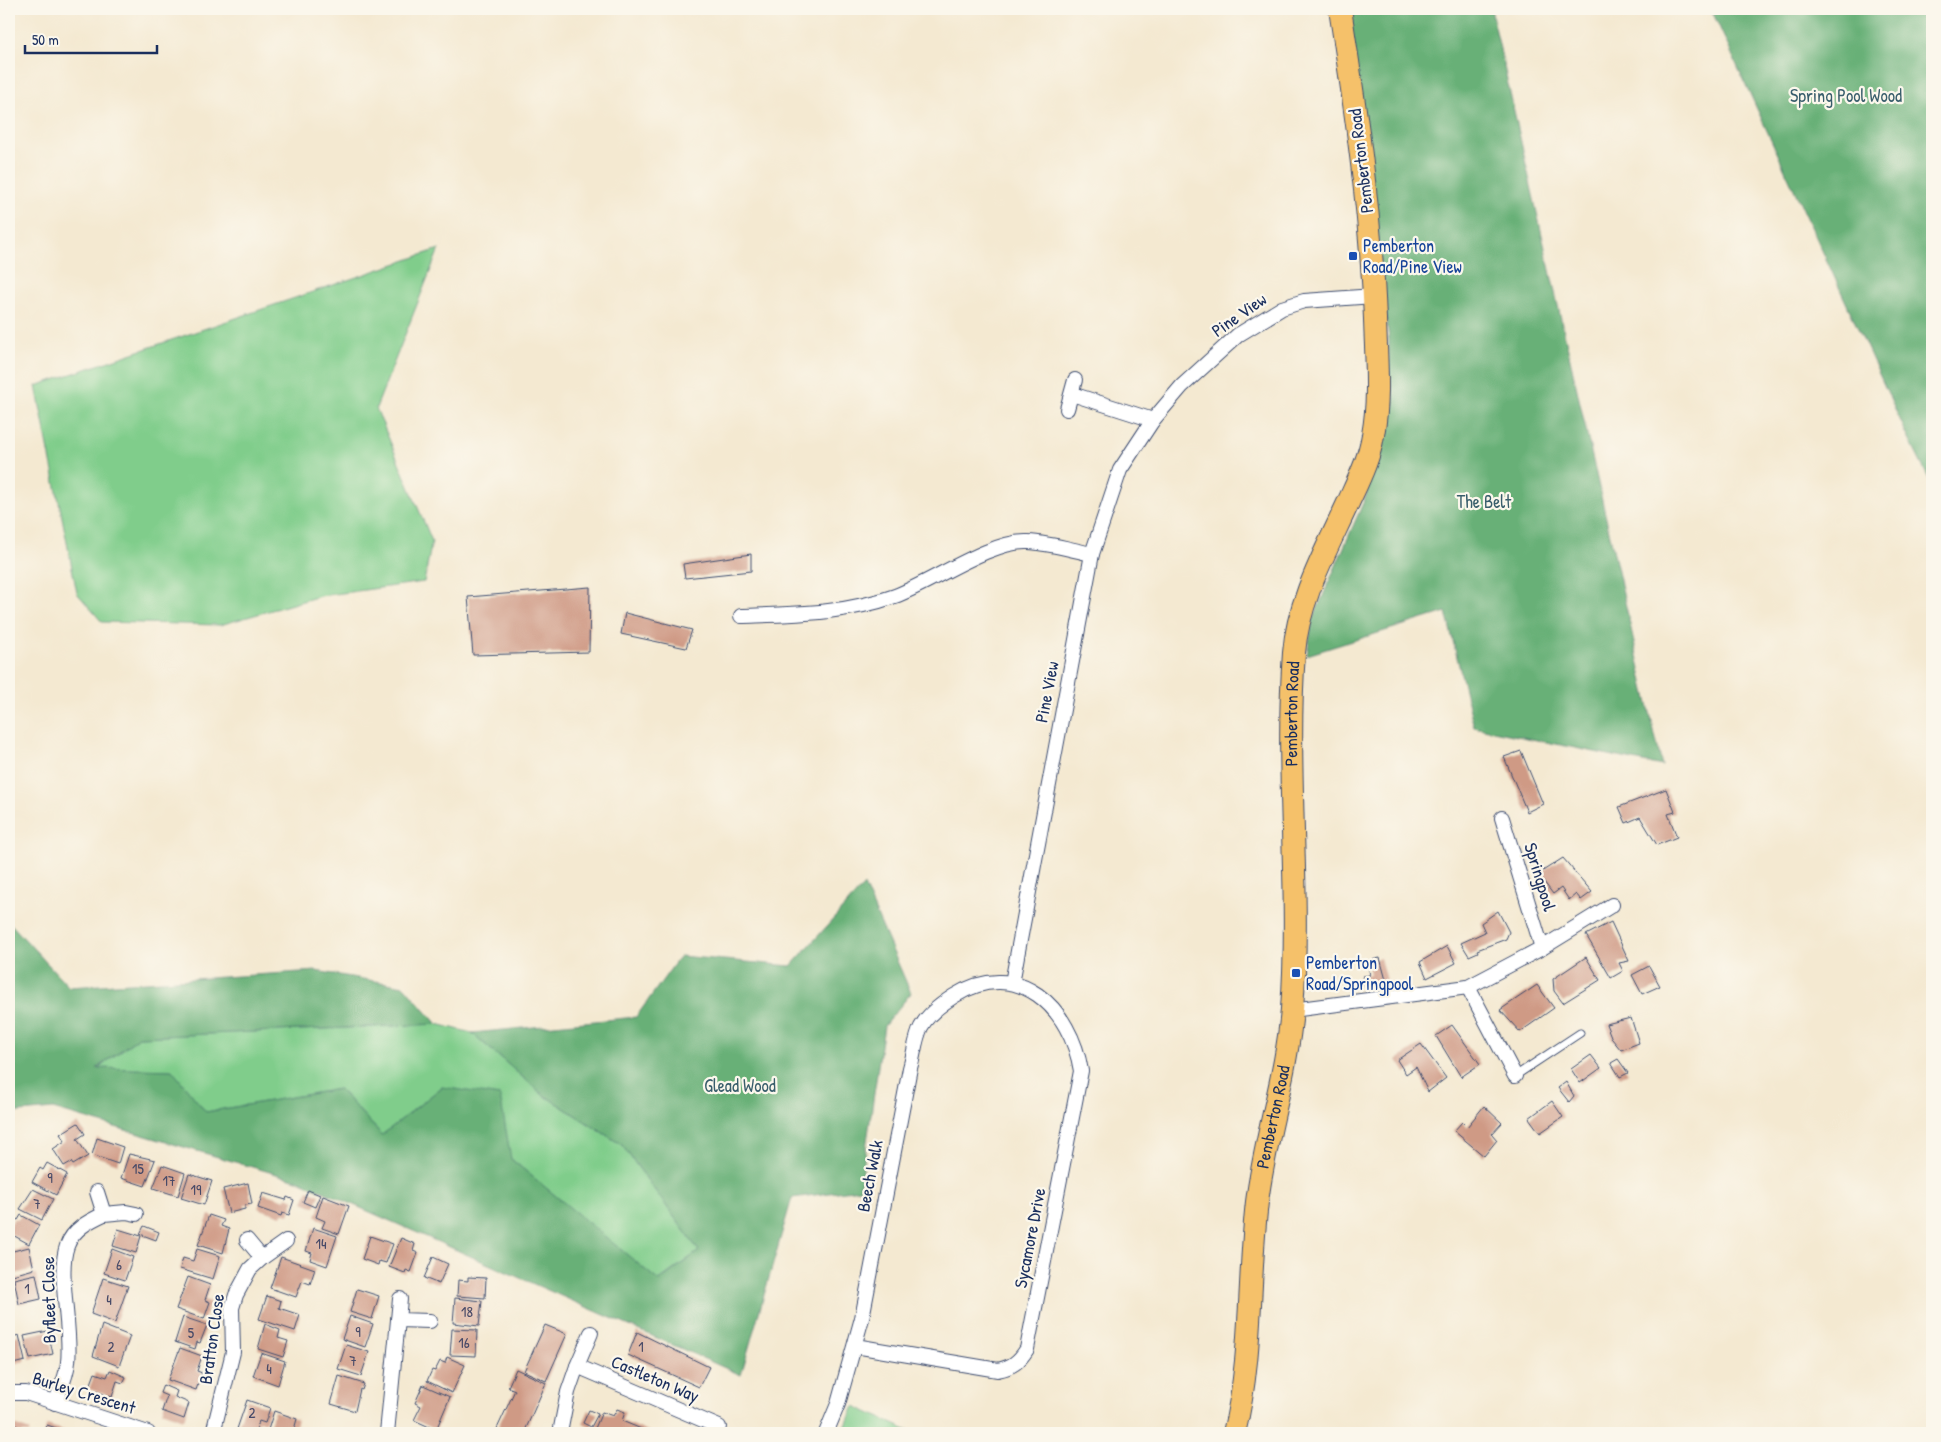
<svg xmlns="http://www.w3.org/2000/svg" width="1941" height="1442" font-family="'Patrick Hand',sans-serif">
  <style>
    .green { fill: #80cd8b; stroke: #4e7e74 }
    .forest { fill: #68b077; stroke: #42706a }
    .building { fill: #cf9a85 }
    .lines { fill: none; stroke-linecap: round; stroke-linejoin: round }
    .lane-casing { stroke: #3c4b6f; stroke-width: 9 }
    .street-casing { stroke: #3c4b6f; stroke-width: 16 }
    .primary-casing { stroke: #3c4b6f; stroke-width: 24 }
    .lane { stroke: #fff; stroke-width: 7 }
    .street { stroke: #fff; stroke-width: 14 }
    .primary { stroke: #f5c16b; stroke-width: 22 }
    .transit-dot { fill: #1a4fb4; stroke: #fbf7ec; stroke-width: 2 }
    .labels { text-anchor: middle; stroke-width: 4.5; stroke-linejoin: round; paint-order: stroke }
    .number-label { font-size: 15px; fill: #484a68 }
    .park-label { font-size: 18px; fill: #395e6c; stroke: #fbf7ec }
    .street-label { font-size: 18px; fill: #1b2f5e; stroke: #fbf7ec }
    .transit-label { font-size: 18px; fill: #164399; stroke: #fbf7ec; text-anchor: start }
  </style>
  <rect width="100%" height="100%" fill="#fbf7ec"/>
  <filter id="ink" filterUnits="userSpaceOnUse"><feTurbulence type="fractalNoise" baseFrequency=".02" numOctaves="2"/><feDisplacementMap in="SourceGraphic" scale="10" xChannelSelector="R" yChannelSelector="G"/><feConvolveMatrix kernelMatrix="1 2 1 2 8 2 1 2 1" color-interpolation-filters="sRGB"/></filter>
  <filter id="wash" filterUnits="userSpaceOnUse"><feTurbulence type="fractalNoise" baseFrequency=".0096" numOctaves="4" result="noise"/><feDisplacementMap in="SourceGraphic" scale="20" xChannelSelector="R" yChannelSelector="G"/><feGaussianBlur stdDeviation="1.12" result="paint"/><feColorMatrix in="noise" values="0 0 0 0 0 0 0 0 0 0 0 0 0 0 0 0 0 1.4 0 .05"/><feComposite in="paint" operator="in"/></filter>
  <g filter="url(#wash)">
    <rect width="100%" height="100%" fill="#f4e9d1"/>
    <g class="green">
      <path d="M439,249l-63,159 56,133 -8,41 -104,14 -100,29 -118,-3 -25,-29 -41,-207z"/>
      <path d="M437,1024l35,9 70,61 80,51 77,106 -41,30 -147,-122 -69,-72 -60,48 -43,-46 -133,23 -35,-42 -74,-1 42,-32z"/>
      <path d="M854,1406l59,27h-70z"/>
    </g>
    <g class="forest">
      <path d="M1346,9h145l171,757 -188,-39 -28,-115 -139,43 5,-34 54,-125 21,-86 2,-70 -23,-194z"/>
      <path d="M1711,9h221v476l-24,-48z"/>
      <path d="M864,885l47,108 -27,33 -24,163 -68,9 -51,177 -444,-195 -244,-71 -44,4v-191l60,65 247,-16 88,15 33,38 -298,13 -42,31 75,2 34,42 133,-23 43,46 60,-48 58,9 11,63 148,122 40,-30 -77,-106 -80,-51 -70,-61 164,-16 44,-61 111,10z"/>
    </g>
    <g id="blocks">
      <g class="building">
        <path d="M751,554v17l-66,7 -2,-14z"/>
        <path d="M590,587l-1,65 -116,3 -5,-58z"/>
        <path d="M625,613l67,17 -6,18 -65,-14z"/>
        <path d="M1521,751l22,53 -16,8 -23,-55z"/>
        <path d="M1666,789l9,23 -7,2 9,23 -20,8 -17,-28 -14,6 -7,-16z"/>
        <path d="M1563,858l29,34 -11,8 -5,-6 -7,6 -8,-12 -8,6 -15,-20z"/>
        <path d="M1498,911l11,21 -3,7 -29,11 1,2 -9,4 -8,-13 24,-11 -4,-9z"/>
        <path d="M1611,922l18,39 -10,2 4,8 -12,7 -25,-43z"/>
        <path d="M1447,946l9,17 -29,15 -7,-16z"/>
        <path d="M1586,957l14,23 -37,23 -9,-12 -1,-12z"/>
        <path d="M1380,958l7,26 -21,7 -3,-15 7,-1 -3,-14z"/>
        <path d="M1649,966l11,20 -18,8 -10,-19z"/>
        <path d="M1537,985l17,23 -34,24 -20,-22z"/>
        <path d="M1631,1018l8,25 -18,7 -9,-11 -6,-15z"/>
        <path d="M1452,1025l28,39 -19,13 -25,-41z"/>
        <path d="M1421,1044l25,34 -18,14 -12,-25 -10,7 -9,-14z"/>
        <path d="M1591,1055l10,13 -21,15 -9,-14z"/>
        <path d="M1618,1059l10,14 -8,4 -9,-14z"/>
        <path d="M1566,1082l8,14 -5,6 -11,-14z"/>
        <path d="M1552,1101l11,16 -23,16 -11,-15z"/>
        <path d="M1484,1106l18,17 -10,11 5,6 -13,16 -30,-25 8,-9 5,5z"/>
        <path d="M78,1123l7,11 -8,5 11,17 -15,9 -2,-3 -7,4 -11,-17 12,-8 -5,-7z"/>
        <path d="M97,1138l26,9 -5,17 -26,-9z"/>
        <path d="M129,1154l26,6 -10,26 -24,-8z"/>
        <path d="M47,1163l20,11 -11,21 -24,-13 8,-14 3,2z"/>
        <path d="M162,1165l23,8 -7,23 -25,-8z"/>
        <path d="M189,1174l23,7 -8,24 -23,-7z"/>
        <path d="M248,1183l4,21 -7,1v4l-16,4 -6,-24z"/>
        <path d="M33,1189l20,10 -11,21 -22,-11z"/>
        <path d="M308,1190l12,5 -5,12 -12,-5z"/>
        <path d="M263,1193l23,7 1,-3 7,3 -5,15 -7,-2 -1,3 -23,-8z"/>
        <path d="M323,1196l26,10 -10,28 -17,-6 3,-7 -9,-4z"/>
        <path d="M21,1215l18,10 -10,19 -20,-11v-5l5,-10 4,2z"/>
        <path d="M209,1215l15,5 -3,6 8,3 -6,24 -25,-8z"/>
        <path d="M144,1226l15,6 -3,8 -16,-6z"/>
        <path d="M313,1228l24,8 -10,30 -17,-6 2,-7 -6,-2z"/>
        <path d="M118,1229l23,7 -5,17 -23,-7z"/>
        <path d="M370,1236l23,8 -7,19 -7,-2 -1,4 -16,-6z"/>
        <path d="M401,1238l14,6 -2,7 5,2 -7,19 -5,-2 -1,3 -16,-6z"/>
        <path d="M29,1247l5,22 -25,7v-24z"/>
        <path d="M112,1249l21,8 -8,23 -21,-7z"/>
        <path d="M197,1249l23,7 -7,23 -33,-10 3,-11 10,3z"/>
        <path d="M281,1257l34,12 -5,15 -8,-3 -6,16 -26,-9z"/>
        <path d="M433,1257l15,7 -9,20 -15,-6z"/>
        <path d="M36,1274l5,25 -22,5 -5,-25z"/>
        <path d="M188,1277l22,8 -5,15 5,2 -6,17 -28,-10z"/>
        <path d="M468,1277l18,1 -1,20 -28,-2 1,-16 10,1z"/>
        <path d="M103,1278l25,8 -13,37 -24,-9z"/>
        <path d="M357,1289l22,7 -7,23 -22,-7z"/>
        <path d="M267,1296l14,5 -2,7 21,7 -5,16 -36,-12z"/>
        <path d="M455,1298l27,3 -3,25 -26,-3z"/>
        <path d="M350,1316l23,8 -8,23 -23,-8z"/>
        <path d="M183,1317l24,8 -7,18 -3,-1 -2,7 -20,-7z"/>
        <path d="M265,1324l15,6 -2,8 10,3 -5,16 -25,-8z"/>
        <path d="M102,1325l28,11 -11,30 -26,-10z"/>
        <path d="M545,1325l22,9 -21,47 -22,-10z"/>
        <path d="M452,1329l25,1 -1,26 -26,-1z"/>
        <path d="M48,1331l5,23 -23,5 -6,-23z"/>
        <path d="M637,1332l72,35 -10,20 -71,-32z"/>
        <path d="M19,1335l6,26 -16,4v-27z"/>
        <path d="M346,1345l23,7 -8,24 -23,-7z"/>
        <path d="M180,1348l22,8 -5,15 5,2 -6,17 -28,-10z"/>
        <path d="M261,1353l24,8 -7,24 -25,-9z"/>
        <path d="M447,1357l18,8 -13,28 -25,-12 5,-11 3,1 5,-10 5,2z"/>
        <path d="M516,1369l30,14 -22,50h-29l20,-43 -7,-3z"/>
        <path d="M110,1370l16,7 -3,6 -6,-2 -5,16 -23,-8 6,-16 12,4z"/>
        <path d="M339,1376l25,8 -2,6 -2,-1 -5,22 -24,-7z"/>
        <path d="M163,1385l14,6 -2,6 14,6 -5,16 -22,-8 5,-15 -7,-3z"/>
        <path d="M423,1385l27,12 -14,33 -22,-10 7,-14 -6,-3z"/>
        <path d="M247,1400l23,8 -5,15 -6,-2 -4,12 -18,-4z"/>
        <path d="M617,1409l8,3 -3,9 29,12h-58l9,-21 11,4z"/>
        <path d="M589,1410l9,4 -7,13 -8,-4z"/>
        <path d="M274,1411l23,8 -4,14h-26z"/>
        <path d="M9,1423l21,8 -1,2h-20z"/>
        <path d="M47,1425l25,8h-28z"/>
      </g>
    </g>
  </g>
  <g filter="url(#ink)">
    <use href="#blocks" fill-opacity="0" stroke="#3c4b6f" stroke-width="1"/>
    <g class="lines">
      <g class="lane-casing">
        <path id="lane" d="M1515,1076l65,-43"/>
      </g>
      <g class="street-casing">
        <g id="street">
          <path d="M1072,394l81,26"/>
          <path d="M1067,409l8,-29"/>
          <path d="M741,616c52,-2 104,-2 154,-20 36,-13 96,-56 133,-54 21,1 44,8 64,12"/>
          <path d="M1502,818l40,130"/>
          <path d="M1012,983l80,-429 28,-84 33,-50 29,-34 56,-51 44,-27 22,-7 70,-5"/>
          <path d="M1468,987l47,89"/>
          <path d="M1292,1010l176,-23 74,-39 70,-43"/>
          <path d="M97,1192l7,22 22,-2 10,2"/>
          <path d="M247,1240l15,18 24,-17"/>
          <path d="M400,1299l-2,21 32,1"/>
          <path d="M577,1366l14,-33"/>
          <path d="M9,1393h17l122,40"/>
          <path d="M55,1403c5,-13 12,-27 13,-41 4,-32 -11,-89 -1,-116 6,-17 22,-25 37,-32"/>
          <path d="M213,1433l20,-81 -1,-44 4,-13 14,-26 12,-11"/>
          <path d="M387,1433l11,-113"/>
          <path d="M560,1433l8,-41 9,-26 142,61"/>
          <path d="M826,1433l12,-29 24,-86 48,-250c4,-13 5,-29 11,-41 7,-13 22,-24 33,-31 64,-40 117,12 127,75l-54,278c-8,13 -15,18 -29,21l-143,-24"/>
        </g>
      </g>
      <g class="primary-casing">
        <g id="primary">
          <path id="s1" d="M1234,1433c19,-75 14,-154 23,-231 8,-65 30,-128 35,-193 9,-118 -7,-238 2,-356 4,-53 32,-102 54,-150 10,-22 21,-43 25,-68 7,-38 3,-77 2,-116 -4,-104 -19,-207 -35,-310"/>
        </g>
      </g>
      <use href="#lane" class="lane"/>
      <use href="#street" class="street"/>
      <use href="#primary" class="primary"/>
    </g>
  </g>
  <g class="transit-dot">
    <rect x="1348" y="251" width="10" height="10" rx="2.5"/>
    <rect x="1291" y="968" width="10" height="10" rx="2.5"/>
  </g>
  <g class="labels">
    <g class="number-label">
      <text x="138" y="1174">15</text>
      <text x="50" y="1183">9</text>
      <text x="169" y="1186">17</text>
      <text x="196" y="1195">19</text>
      <text x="37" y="1209">7</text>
      <text x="321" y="1249">14</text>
      <text x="119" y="1270">6</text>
      <text x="27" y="1294">1</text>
      <text x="109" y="1305">4</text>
      <text x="467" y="1317">18</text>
      <text x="358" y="1337">9</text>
      <text x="191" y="1338">5</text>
      <text x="464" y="1348">16</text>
      <text x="111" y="1352">2</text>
      <text x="641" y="1352">1</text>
      <text x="353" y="1366">7</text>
      <text x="269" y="1374">4</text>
      <text x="252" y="1418">2</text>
    </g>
    <g class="park-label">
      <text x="1846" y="102">Spring Pool Wood</text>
      <text x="1484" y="508">The Belt</text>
      <text x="740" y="1092">Glead Wood</text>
    </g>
    <g class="street-label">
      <text transform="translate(1361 161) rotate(-97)" y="6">Pemberton Road</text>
      <text transform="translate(1239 315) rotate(-35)" y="6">Pine View</text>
      <text transform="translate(1047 692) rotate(-79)" y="6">Pine View</text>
      <text dy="6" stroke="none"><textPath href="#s1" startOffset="724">Pemberton Road</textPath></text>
      <text transform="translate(1540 877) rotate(73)" y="6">Springpool</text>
      <text dy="6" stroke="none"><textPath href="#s1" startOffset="319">Pemberton Road</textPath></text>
      <text transform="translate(870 1176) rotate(-79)" y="6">Beech Walk</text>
      <text transform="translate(1030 1238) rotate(-79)" y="6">Sycamore Drive</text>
      <text transform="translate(49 1300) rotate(-91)" y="6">Byfleet Close</text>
      <text transform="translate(212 1339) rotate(-82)" y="6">Bratton Close</text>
      <text transform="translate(655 1379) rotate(23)" y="6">Castleton Way</text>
      <text transform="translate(84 1393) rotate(17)" y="6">Burley Crescent</text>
    </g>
    <g class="transit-label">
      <text x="1363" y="252">Pemberton<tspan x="1363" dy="21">Road/Pine View</tspan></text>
      <text x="1306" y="969">Pemberton<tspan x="1306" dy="21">Road/Springpool</tspan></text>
    </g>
  </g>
  <rect width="1941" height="1442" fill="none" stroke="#fbf7ec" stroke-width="30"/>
  <path d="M25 45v8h132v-8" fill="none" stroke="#1b2f5e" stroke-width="2.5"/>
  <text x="32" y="45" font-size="15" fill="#1b2f5e" stroke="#fbf7ec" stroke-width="4" paint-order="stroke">50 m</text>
</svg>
